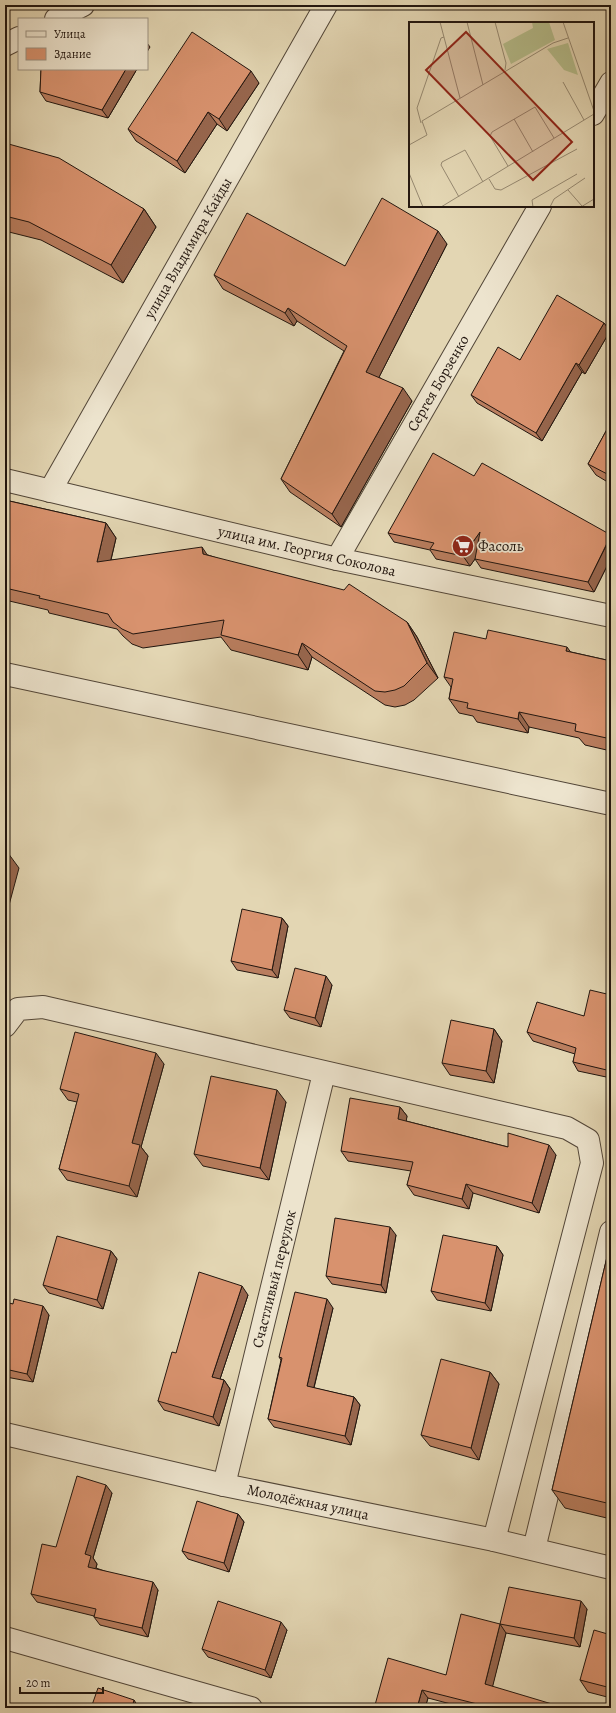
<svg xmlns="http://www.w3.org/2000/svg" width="616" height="1713" font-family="Alegreya,serif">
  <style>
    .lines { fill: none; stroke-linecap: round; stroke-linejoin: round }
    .minor-casing { stroke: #524638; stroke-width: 24 }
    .minor { stroke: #ede4ce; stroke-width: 22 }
    .wall { fill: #ba7e5f; stroke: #22160f }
    .shaded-wall { fill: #97664d; stroke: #22160f }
    .building { fill: #d8926e; stroke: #22160f }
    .labels { text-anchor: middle; stroke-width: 3.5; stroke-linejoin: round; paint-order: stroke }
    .street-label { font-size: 15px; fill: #22160f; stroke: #ede4ce }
    .poi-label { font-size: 15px; fill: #22160f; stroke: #ede4ce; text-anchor: start }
    .inset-road { fill: none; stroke: #968971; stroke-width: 1 }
    .view { fill: #8f2418; fill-opacity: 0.15; stroke: #8f2418; stroke-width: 2 }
    .inset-edge { fill: none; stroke: #22160f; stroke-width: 2 }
  </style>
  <rect width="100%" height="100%" fill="#e3d6b3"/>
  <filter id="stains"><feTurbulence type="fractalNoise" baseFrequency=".005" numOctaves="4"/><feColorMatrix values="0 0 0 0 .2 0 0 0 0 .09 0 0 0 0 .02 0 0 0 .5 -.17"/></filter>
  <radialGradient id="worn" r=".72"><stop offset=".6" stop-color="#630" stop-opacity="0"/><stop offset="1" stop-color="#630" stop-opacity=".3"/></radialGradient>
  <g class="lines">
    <g class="minor-casing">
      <g id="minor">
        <path d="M56,19l27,-14"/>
        <path d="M5,45l14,-7"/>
        <path d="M593,114l18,-31"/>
        <path d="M5,480l332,79 274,57"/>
        <path d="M50,491l276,-486"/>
        <path d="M337,559l203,-353"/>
        <path d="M5,674l606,130"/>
        <path d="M5,1026l13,-17 25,-2 524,121 21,12 4,23 -98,377"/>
        <path d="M5,1434l219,51 270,55 117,28"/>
        <path d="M224,1485l100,-412"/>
        <path d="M534,1549l77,-317"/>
        <path d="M5,1638l246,70"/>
      </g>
    </g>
    <use href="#minor" class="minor"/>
  </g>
  <g class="wall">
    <path d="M41,69h96l-29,49 -62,-17 -6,-9z"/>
    <path d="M259,83l-32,48 -10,-7 -32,49 -49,-32 -8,-12z"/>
    <path d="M5,143l139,66 12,18 -33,56 -82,-43 -36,-9z"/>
    <path d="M447,244l-68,133 33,24 -71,126 -51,-35 -9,-13 63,-128 -47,-30 -3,5 -71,-37 -9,-14 131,-9z"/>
    <path d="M604,323l6,8 -25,43 -3,-2 -40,69 -65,-38 -6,-8 49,-35z"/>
    <path d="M611,422v62l-15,-9 -8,-11z"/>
    <path d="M474,476l137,59v23l-17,34 -113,-24 -6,-9 -5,7 -34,-7 -6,-9 -36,-8 -6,-9z"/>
    <path d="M5,500l101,23 10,15 -5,22 97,-5 199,67 10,15 21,41 -24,22 -9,5 -10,2 -10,-2 -73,-48 -4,13 -77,-20 -10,-13 -78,11 -11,-4 -9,-8 -6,-7 -68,-16 -1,-3 -43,-10z"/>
    <path d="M486,639l85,13 40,9v90l-26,-6 -6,-7 -50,-11 -1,6 -51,-11 -4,-6 -14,-3 -10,-14 2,-12 -7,-10z"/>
    <path d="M282,918l6,8 -10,52 -41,-8 -6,-9z"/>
    <path d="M332,985l-11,42 -31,-9 -6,-8z"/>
    <path d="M611,995v83l-33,-7 -5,-9 2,-8 -42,-13 -6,-9 57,-16z"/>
    <path d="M494,1029l8,12 -8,42 -44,-8 -8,-12z"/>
    <path d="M164,1064l-23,83 7,9 -11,41 -70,-17 -8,-11 18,-67 -9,-2 -8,-11z"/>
    <path d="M286,1102l-17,78 -66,-14 -9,-12z"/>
    <path d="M400,1107l7,9 -1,5 102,26 48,8 -17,58 -66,-20 -4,16 -55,-14 -7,-10 4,-14 -63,-10 -7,-10z"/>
    <path d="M396,1235l-10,58 -54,-9 -6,-8z"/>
    <path d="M611,1240v279l-46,-11 -13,-18z"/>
    <path d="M497,1246l6,9 -12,56 -54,-11 -6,-9z"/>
    <path d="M111,1251l6,8 -14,50 -54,-16 -6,-8z"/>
    <path d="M248,1295l-28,84 4,1 6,9 -11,37 -55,-16 -6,-9 18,-48z"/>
    <path d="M5,1302l44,13 -16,67 -27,-5 -1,-1z"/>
    <path d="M333,1308l-19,80 40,9 6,8 -9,40 -77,-18 -6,-8 13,-59 -2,-3z"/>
    <path d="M490,1372l9,12 -20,76 -49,-14 -9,-11z"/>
    <path d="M112,1493l-19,65 4,6 -1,4 62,22 -10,47 -48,-12 -6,-8v-1l-57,-14 -6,-8 25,-47z"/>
    <path d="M238,1514l6,8 -15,50 -41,-13 -6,-8z"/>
    <path d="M587,1609l-7,38 -74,-14 -14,54 63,21h-89l-38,-10 -3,10h-49l-1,-3 71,-30 54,-51z"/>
    <path d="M287,1630l-16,48 -63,-21 -6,-8z"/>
    <path d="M611,1635v63l-23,-6 -8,-12z"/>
  </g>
  <g class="shaded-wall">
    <path d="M147,43l3,4 -3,5z"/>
    <path d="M126,69h11l-29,49 -6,-8z"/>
    <path d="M251,71l8,12 -32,48 -8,-12z"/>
    <path d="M208,112l9,12 -32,49 -8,-12z"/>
    <path d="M144,209l12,18 -33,56 -12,-18z"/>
    <path d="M438,231l9,13 -72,141 -9,-13z"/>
    <path d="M288,308l9,13 -3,5 -9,-13z"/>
    <path d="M604,323l6,8 -25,43 -6,-9z"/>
    <path d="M576,363l6,9 -40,69 -6,-8z"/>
    <path d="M403,388l9,13 -71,126 -9,-13z"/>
    <path d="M106,523l10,15 -9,38 -10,-14z"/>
    <path d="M480,532l7,10 -17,24 -7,-10z"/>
    <path d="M611,536v22l-17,34 -6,-10z"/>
    <path d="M202,547l10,15 -9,-8z"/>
    <path d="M407,622l10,15 21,41 -11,-15z"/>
    <path d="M302,643l10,14 -4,13 -10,-15z"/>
    <path d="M567,647l10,14 -11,-10z"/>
    <path d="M519,712l10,15 -1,6 -10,-14z"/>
    <path d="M8,853l11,15 -14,52v-56z"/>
    <path d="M282,918l6,8 -10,52 -6,-8z"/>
    <path d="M326,976l6,9 -11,42 -6,-9z"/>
    <path d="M494,1029l8,12 -8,42 -8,-12z"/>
    <path d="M156,1053l8,11 -23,83 7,9 -11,41 -8,-11 3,-43z"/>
    <path d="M277,1090l9,12 -17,78 -9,-12z"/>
    <path d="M400,1107l7,9 -2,13 -7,-10z"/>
    <path d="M549,1145l7,10 -17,58 -7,-10z"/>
    <path d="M466,1184l7,9 -4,16 -7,-10z"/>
    <path d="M390,1227l6,8 -10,58 -5,-8z"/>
    <path d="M497,1246l6,9 -12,56 -6,-8z"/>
    <path d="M111,1251l6,8 -14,50 -6,-9z"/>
    <path d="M242,1286l6,9 -30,90 -6,-8z"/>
    <path d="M327,1299l6,9 -21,87 -5,-9z"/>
    <path d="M43,1306l6,9 -16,67 -6,-8z"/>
    <path d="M490,1372l9,12 -20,76 -8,-12z"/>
    <path d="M224,1380l6,9 -11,37 -6,-9z"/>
    <path d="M354,1397l6,8 -9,40 -6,-9z"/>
    <path d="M106,1485l6,8 -19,65 4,6 -3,11 -6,-8 -3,-13z"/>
    <path d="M238,1514l6,8 -15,50 -5,-9z"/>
    <path d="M153,1582l5,8 -10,47 -6,-9z"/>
    <path d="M581,1601l6,8 -7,38 -6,-9z"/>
    <path d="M281,1622l6,8 -16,48 -6,-8z"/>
    <path d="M500,1624l6,9 -15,60 -6,-9z"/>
    <path d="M422,1690l6,8 -3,10h-8z"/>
    <path d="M134,1700l5,8h-7z"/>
    <path d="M552,1704l3,4h-4z"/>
  </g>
  <g class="building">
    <path d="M192,32l59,39 -32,48 -11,-7 -31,49 -49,-32z"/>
    <path d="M41,69h85l-24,41 -62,-18z"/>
    <path d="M5,143l54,15 85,51 -33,56 -82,-43 -24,-6z"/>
    <path d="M382,198l56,33 -72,141 37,16 -71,126 -51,-35 66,-133 -59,-38 -3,5 -71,-38 33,-62 98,53z"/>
    <path d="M557,295l47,28 -25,42 -3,-2 -40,70 -65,-38 27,-48 22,13z"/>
    <path d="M611,422v54l-23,-12z"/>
    <path d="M433,453l41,23 8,-13 129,72 -23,47 -113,-23 5,-27 -17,24 -33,-7 4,-6 -46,-10z"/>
    <path d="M5,500l101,23 -9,39 105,-15 1,7 141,36 5,-6 58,38 20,41 -23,23 -9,4 -10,2 -10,-1 -73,-48 -4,12 -77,-20 3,-15 -91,14 -11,-5 -9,-7 -5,-8 -69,-16 1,-2 -35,-8z"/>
    <path d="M488,630l79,17 -1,4 45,10v78l-36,-8 1,-7 -57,-12 -1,7 -51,-11 1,-5 -19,-4 4,-20 -9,-2 10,-45 32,7z"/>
    <path d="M5,852l3,1 -3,11z"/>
    <path d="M242,909l40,9 -10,52 -41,-9z"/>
    <path d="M295,968l31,8 -11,42 -31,-8z"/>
    <path d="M590,990l21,5v76l-38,-9 3,-14 -49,-16 10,-30 47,14z"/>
    <path d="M451,1020l43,9 -8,42 -44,-8z"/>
    <path d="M75,1032l81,21 -24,90 8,2 -11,41 -70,-17 20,-75 -19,-5z"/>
    <path d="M211,1076l66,14 -17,78 -66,-14z"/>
    <path d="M350,1098l50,9 -2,12 110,28v-14l41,12 -17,58 -66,-19 -4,15 -55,-14 6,-23 -72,-11z"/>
    <path d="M335,1218l55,9 -9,58 -55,-9z"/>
    <path d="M443,1235l54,11 -12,57 -54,-12z"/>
    <path d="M57,1236l54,15 -14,49 -54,-15z"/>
    <path d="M611,1240v264l-59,-14z"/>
    <path d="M199,1272l43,14 -30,91 12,3 -11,37 -55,-16 14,-49 4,1z"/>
    <path d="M295,1292l32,7 -20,87 47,11 -9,39 -77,-17 14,-61 -3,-1z"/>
    <path d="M14,1299l29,7 -16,68 -22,-5v-67l8,2z"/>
    <path d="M441,1359l49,13 -19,76 -50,-13z"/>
    <path d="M77,1476l29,9 -21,69 6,2 -3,11 65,15 -11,46 -48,-11 2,-8 -65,-15 11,-50 14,3z"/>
    <path d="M197,1501l41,13 -14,49 -42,-12z"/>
    <path d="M509,1587l72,14 -7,37 -74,-14 -15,60 67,20 -1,4h-62v-1l-67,-17 -5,18h-33l-9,-3 13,-47 58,17 15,-61 39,10z"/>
    <path d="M218,1601l63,21 -16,48 -63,-21z"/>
    <path d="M594,1630l17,5v53l-31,-8z"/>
    <path d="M98,1688l36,12 -2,8h-41z"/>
  </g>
  <defs>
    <g id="supermarket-disc" transform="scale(1.15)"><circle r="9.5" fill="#8f2418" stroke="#ede4ce"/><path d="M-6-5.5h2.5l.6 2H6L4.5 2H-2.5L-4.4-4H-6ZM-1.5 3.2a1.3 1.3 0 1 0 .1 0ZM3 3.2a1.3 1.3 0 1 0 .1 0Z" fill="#fff"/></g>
  </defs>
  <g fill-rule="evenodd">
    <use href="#supermarket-disc" x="463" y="546"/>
  </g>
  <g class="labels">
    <g class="street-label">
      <text transform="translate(188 248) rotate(-60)" y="5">улица Владимира Кайды</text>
      <text transform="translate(438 383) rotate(-60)" y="5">Сергея Борзенко</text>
      <text transform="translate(307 551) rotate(13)" y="5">улица им. Георгия Соколова</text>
      <text transform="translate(274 1279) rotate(-76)" y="5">Счастливый переулок</text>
      <text transform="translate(308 1502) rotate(12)" y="5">Молодёжная улица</text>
    </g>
    <g class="poi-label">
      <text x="478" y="551">Фасоль</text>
    </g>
  </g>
  <g transform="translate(409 22)">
    <rect width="185" height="185" fill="#e3d6b3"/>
    <path d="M123,0h17l6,18 -44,24 -8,-20 30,-16zM159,21l10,32 -14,-5 -17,-21z" fill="#b5bd8b"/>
    <path class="inset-road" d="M31,0l20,76M58,0l16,63M86,0l11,41 -1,7M154,0l31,89M154,60l21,38M105,97l19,33M12,101l-4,-15 24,-70 3,-1M0,123l18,-10 -5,-14 131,-78 15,-5M99,144l-18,-30 2,-4 43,-25 19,31M0,151l14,34M80,157l6,10 6,1 76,-41M159,168l14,16M50,175l-18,-32 1,-3 23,-12 18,32M32,185l153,-93M124,185l-1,-7 45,-26M141,185l4,-8 31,-21M172,185l13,-8"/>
    <path class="view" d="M57,10l106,110 -39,38 -107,-110z"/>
    <rect width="185" height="185" class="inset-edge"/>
  </g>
  <rect width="616" height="1713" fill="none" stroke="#e3d6b3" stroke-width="20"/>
  <rect x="6" y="6" width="604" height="1701" fill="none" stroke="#22160f" stroke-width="2"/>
  <rect x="10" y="10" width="596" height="1693" fill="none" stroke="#22160f"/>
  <rect x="18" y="18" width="130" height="52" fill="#ede4ce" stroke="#9c9282"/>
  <rect x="26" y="31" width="20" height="6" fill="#ede4ce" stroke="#9c9282"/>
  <text x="54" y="38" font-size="12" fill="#22160f">Улица</text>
  <rect x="26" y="48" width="20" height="12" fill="#d8926e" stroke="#9c9282"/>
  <text x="54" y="58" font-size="12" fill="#22160f">Здание</text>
  <path d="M20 1687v6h83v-6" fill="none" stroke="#22160f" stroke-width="2"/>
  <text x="26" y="1687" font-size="12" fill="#22160f" stroke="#ede4ce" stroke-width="3" paint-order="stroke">20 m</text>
  <rect width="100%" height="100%" filter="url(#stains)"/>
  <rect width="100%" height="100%" fill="url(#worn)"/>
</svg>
